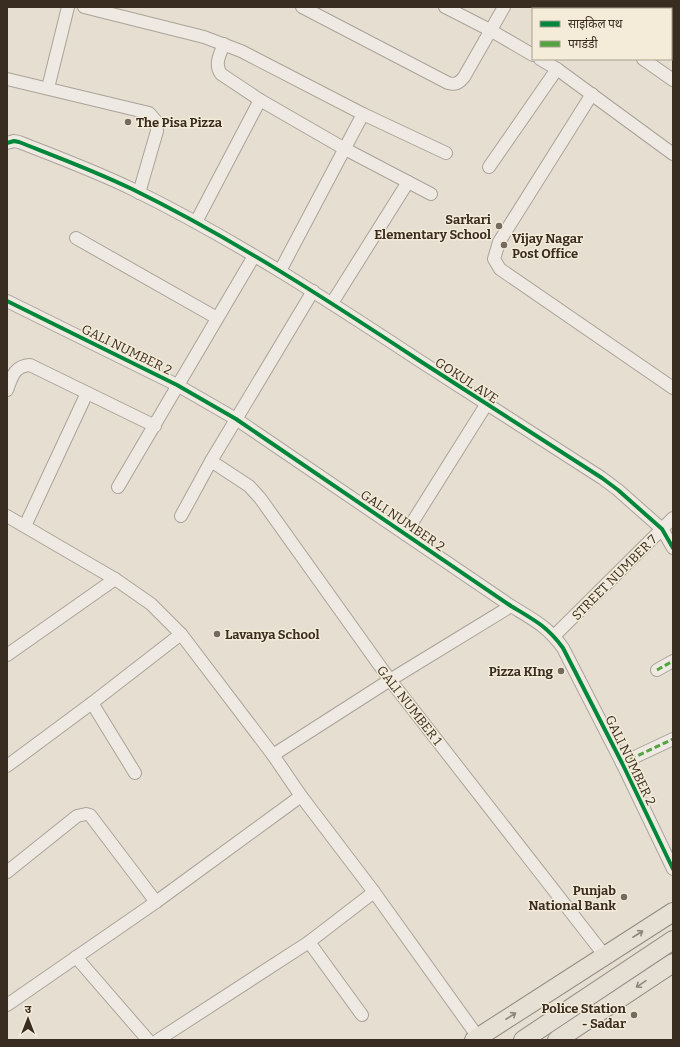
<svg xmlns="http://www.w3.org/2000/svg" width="680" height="1047" font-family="Bitter,'Noto Sans Devanagari',serif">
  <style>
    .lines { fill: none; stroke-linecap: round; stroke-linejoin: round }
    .street-casing { stroke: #aaa399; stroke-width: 14 }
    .primary-casing { stroke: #908980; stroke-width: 20 }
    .street { stroke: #eee9e2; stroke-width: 12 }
    .primary { stroke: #e5dfd4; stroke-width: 18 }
    .quiet { stroke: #53a441; stroke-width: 3; stroke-dasharray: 6 3; stroke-linecap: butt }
    .cycleway-casing { stroke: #f4ebd8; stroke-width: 6 }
    .cycleway { stroke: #00873e; stroke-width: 4 }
    .oneway { stroke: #8f867a }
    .poi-dot { fill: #756a5f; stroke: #f4ebd8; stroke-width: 1.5 }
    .labels { text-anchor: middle; stroke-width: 3; stroke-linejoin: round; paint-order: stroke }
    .poi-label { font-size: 13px; font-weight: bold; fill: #392c21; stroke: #f4ebd8; text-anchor: end }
    .street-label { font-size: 13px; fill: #392c21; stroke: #f4ebd8 }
  </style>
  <rect width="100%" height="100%" fill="#e5ded1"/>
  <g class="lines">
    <g class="street-casing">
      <g id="street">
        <path d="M84,7l120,30 37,14 122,63 83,39"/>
        <path d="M302,7l146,76c8,2 11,0 16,-6l40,-70"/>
        <path d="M445,7l45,23 43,25"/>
        <path d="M568,7l3,2"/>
        <path d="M590,9l1,-2"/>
        <path d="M671,23l2,-3"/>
        <path d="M224,44c-4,10 -10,20 -3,30l39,26 85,49 86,45"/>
        <path d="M540,59l17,10 116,85"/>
        <path d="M643,59l30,21"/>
        <path d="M7,79l142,34 7,8 1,10 -18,62"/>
        <path d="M48,88l20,-81"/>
        <path d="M592,94l-93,148 -5,17 6,10 173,119"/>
        <path d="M7,143l7,-2 5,1c38,15 76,29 113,47 100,49 194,110 288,172 60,39 121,78 182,117l16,12 44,39 11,19"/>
        <path d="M489,167l68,-98"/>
        <path d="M196,222l64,-122"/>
        <path d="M76,238l141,80"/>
        <path d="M280,271l83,-157"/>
        <path d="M7,301l170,84 59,34 275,187c23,14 36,20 52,42l59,115 51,106"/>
        <path d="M332,303l76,-121"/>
        <path d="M7,390c5,-13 7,-24 23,-25l125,61"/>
        <path d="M211,461l38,25 11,12 130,182 215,276"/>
        <path d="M118,487l136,-231"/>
        <path d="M7,516l108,63 36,25 30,30 92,121 28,41 73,96 104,145"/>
        <path d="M181,516l30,-55 102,-170"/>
        <path d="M25,526l62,-133"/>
        <path d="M405,534l81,-129"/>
        <path d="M554,636l119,-118"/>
        <path d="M7,655l108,-76"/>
        <path d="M657,670l16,-9"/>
        <path d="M92,703l43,70"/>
        <path d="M273,755l117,-75 121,-74"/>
        <path d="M622,763l51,-24"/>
        <path d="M7,766l85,-63 89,-69"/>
        <path d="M7,872l70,-56 9,-2 4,1 66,87"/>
        <path d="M309,942l53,73"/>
        <path d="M76,957l72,83"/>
        <path d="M7,1005l149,-103 145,-106"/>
        <path d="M158,1040l151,-98 65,-50"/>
      </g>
    </g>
    <g class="primary-casing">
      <g id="primary">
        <path d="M474,1040l199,-128"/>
        <path d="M523,1040l150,-100"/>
        <path d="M557,1040l116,-77"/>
      </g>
    </g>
    <use href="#street" class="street"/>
    <use href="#primary" class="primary"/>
    <g class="quiet">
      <path d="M657,670l16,-9"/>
      <path d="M622,763l51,-24"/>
    </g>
    <g class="cycleway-casing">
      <g id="cycleway">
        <path d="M7,143l7,-2 5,1c38,15 76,29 113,47 100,49 194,110 288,172 60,39 121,78 182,117l16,12 44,39 11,19"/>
        <path d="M7,301l170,84 59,34 275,187c23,14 36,20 52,42l59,115 51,106"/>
      </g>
    </g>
    <use href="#cycleway" class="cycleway"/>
  </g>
  <defs><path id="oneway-shaft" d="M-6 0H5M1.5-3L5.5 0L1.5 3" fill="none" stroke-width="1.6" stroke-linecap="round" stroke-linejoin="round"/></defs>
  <g class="oneway">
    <use href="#oneway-shaft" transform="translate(638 934) rotate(-33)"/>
    <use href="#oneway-shaft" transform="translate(641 984) rotate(146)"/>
    <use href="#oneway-shaft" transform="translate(511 1016) rotate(-33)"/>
  </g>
  <g class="poi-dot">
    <circle cx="128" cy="122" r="4"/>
    <circle cx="499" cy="226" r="4"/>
    <circle cx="504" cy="245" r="4"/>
    <circle cx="217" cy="634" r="4"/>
    <circle cx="561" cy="671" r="4"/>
    <circle cx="624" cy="897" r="4"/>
    <circle cx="634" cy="1015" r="4"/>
  </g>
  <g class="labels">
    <g class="poi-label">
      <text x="136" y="127" text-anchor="start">The Pisa Pizza</text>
      <text x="491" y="224">Sarkari<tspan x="491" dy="15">Elementary School</tspan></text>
      <text x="512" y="243" text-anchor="start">Vijay Nagar<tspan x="512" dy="15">Post Office</tspan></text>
      <text x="225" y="639" text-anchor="start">Lavanya School</text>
      <text x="553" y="676">Pizza KIng</text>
      <text x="616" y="895">Punjab<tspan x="616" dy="15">National Bank</tspan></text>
      <text x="626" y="1013">Police Station<tspan x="626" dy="15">- Sadar</tspan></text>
    </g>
    <g class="street-label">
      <text transform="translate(127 349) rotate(26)" y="5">GALI NUMBER 2</text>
      <text transform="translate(467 380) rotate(33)" y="5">GOKUL AVE</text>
      <text transform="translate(403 520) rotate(34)" y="5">GALI NUMBER 2</text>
      <text transform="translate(614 577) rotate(-45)" y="5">STREET NUMBER 7</text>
      <text transform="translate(410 705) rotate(52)" y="5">GALI NUMBER 1</text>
      <text transform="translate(631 760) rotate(64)" y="5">GALI NUMBER 2</text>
    </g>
  </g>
  <rect width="680" height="1047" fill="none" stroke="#392c21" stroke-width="16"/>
  <rect x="532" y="8" width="140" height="52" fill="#f4ebd8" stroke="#a99f8f"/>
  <rect x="540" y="21" width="20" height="6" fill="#00873e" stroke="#a99f8f"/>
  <text x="568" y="28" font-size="12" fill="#392c21">साइकिल पथ</text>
  <rect x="540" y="41" width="20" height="6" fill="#53a441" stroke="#a99f8f"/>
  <text x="568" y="48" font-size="12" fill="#392c21">पगडंडी</text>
  <g transform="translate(28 1019)" stroke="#f4ebd8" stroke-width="3" paint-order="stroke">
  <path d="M0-3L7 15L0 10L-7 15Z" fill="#392c21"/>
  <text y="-6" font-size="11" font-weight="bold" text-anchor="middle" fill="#392c21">उ</text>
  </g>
</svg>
